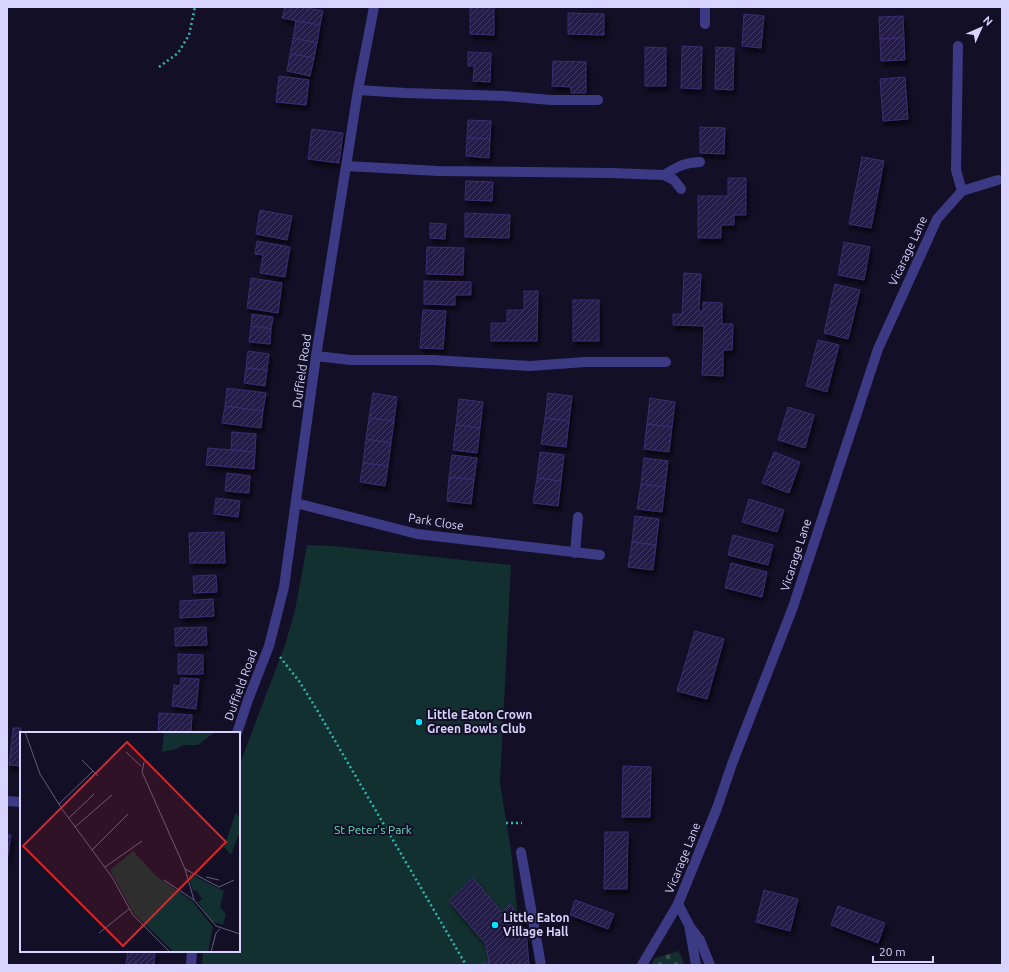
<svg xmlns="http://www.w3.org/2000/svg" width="1009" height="972" font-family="Ubuntu,sans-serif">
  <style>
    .green { fill: #12302f }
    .cemetery { fill: url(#cemetery-stones) }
    .building { fill: url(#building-hatch); stroke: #3b2d73; filter: url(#shadow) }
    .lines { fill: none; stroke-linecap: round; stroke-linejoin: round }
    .path { stroke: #2fb8b0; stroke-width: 2.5; stroke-dasharray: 2 3; stroke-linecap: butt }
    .service { stroke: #3d3a85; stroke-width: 10 }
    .minor { stroke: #3d3a85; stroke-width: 10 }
    .tertiary { stroke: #3d3a85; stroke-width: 10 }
    .poi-dot { fill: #00e5ff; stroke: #130f26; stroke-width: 1.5 }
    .labels { text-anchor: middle; stroke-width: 4; stroke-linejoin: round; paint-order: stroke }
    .street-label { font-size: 12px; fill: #d9d4ff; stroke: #130f26 }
    .poi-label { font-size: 12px; font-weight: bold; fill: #d9d4ff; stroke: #130f26; text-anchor: start }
    .park-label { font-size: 12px; fill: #5fe0c0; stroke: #130f26 }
    .inset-road { fill: none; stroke: #625e7d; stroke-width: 1 }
    .view { fill: #d62828; fill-opacity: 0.15; stroke: #d62828; stroke-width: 2 }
    .inset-edge { fill: none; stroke: #d9d4ff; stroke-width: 2 }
  </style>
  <defs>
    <pattern id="cemetery-stones" width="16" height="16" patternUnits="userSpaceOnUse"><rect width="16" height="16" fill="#12302f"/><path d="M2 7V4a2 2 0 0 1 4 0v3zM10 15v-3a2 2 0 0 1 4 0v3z" fill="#344d4e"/></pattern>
    <pattern id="building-hatch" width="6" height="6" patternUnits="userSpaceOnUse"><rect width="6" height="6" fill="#241b47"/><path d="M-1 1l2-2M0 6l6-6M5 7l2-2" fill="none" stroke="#433b63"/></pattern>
    <filter id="shadow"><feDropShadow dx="2.5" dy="4.5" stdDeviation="2" flood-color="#0009"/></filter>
  </defs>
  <rect width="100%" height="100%" fill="#130f26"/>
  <path class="green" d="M307,545l26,1 178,19 -11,218 11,68 12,114h-321l1,-14h36v-185l46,-121 10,-35z"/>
  <path class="cemetery" d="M679,951l5,14h-33l4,-7z"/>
  <g class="building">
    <path d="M285,7h17l21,4 -3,14 -38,-7z"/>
    <path d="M470,7h24v28l-24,-1z"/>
    <path d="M568,13l36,1v21l-36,-1z"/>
    <path d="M744,14l20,2 -3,32 -19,-2z"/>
    <path d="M903,16l1,22 -24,1 -1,-22z"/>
    <path d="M296,21l24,4 -3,18 -24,-5z"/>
    <path d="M293,38l24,5 -3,15 -24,-4z"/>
    <path d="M904,38l1,22 -24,1 -1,-22z"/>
    <path d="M682,46l20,1 -1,42 -20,-1z"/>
    <path d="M645,47l21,1v38h-21z"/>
    <path d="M716,47l18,1 -1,42 -18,-1z"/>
    <path d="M468,52l23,1 -1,29 -17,-1 1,-15h-6z"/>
    <path d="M290,54l24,4 -4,18 -23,-5z"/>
    <path d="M553,61l33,1v31h-15v-6l-19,-1z"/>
    <path d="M279,76l30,4 -3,25 -30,-3z"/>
    <path d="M905,77l3,42 -25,2 -3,-42z"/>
    <path d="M468,120l23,1 -1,18 -23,-1z"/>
    <path d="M700,127l25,1 -1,26 -24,-1z"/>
    <path d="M312,129l31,4 -4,30 -31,-4z"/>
    <path d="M467,138l23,1 -1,19 -23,-2z"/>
    <path d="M862,157l22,4 -13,67 -22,-4z"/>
    <path d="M728,178h18v37h-12v10h-13v13h-23v-42h30z"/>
    <path d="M466,181l27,1 -1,19 -27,-1z"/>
    <path d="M260,210l32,6 -5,24 -31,-6z"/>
    <path d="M465,213l45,2 -1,23 -44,-1z"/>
    <path d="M430,223l16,1 -1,15 -15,-1z"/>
    <path d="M257,241l33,6 -5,30 -25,-4 3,-18 -8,-1z"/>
    <path d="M844,242l26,5 -6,33 -26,-5z"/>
    <path d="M427,247l37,1 -1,27 -37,-1z"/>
    <path d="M684,273l17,1 -2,37h4v-9l19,1v21h11l-1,26h-9v26l-21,-1 2,-49 -31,-1v-11h9z"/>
    <path d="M251,278l31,5 -4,30 -31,-5z"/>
    <path d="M424,281l47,1v13h-16v10l-31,-1z"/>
    <path d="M835,284l25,6 -12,49 -24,-6z"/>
    <path d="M524,291h14l-1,50h-46v-18h16v-13h17z"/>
    <rect x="573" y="300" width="26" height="41"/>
    <path d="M423,310l23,1 -3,38 -23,-1z"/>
    <path d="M252,314l21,3 -2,12 -20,-3z"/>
    <path d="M251,326l20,3 -1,15 -21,-2z"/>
    <path d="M818,340l21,5 -12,47 -21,-6z"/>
    <path d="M248,351l21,3 -2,16 -21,-2z"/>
    <path d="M246,368l21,2 -2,16 -21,-3z"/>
    <path d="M227,388l39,5 -3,18 -38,-5z"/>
    <path d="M373,393l24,4 -3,24 -25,-3z"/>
    <path d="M548,393l24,3 -3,25 -24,-3z"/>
    <path d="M650,398l25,4 -3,25 -25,-3z"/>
    <path d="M459,399l24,3 -3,26 -24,-3z"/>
    <path d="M225,406l38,5 -2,17 -39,-5z"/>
    <path d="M788,407l26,8 -9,33 -27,-8z"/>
    <path d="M369,418l25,3 -3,22 -25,-4z"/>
    <path d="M545,418l24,3 -3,26 -25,-3z"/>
    <path d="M647,424l25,3 -3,25 -25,-3z"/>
    <path d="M456,425l24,3 -3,25 -24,-3z"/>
    <path d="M232,432l24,2 -1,18 -24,-2z"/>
    <path d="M366,439l25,4 -3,23 -25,-3z"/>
    <path d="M208,448l47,4 -1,17 -48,-4z"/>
    <path d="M540,452l24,3 -3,26 -24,-3z"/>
    <path d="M774,452l26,10 -11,31 -27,-10z"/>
    <path d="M452,455l25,3 -3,22 -25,-3z"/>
    <path d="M644,458l24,3 -3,26 -24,-3z"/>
    <path d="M363,463l25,3 -3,20 -25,-4z"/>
    <path d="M227,473l23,3 -1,17 -24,-2z"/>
    <path d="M449,477l25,3 -3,24 -24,-3z"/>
    <path d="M537,478l24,3 -3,25 -25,-3z"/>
    <path d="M641,484l24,3 -3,25 -25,-3z"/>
    <path d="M216,498l24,3 -2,16 -24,-3z"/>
    <path d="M749,499l35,11 -7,22 -35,-10z"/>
    <path d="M635,516l24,3 -3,26 -24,-3z"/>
    <path d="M224,532l1,31h-35l-1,-30z"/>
    <path d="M733,535l40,10 -5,20 -40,-10z"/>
    <path d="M632,542l24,3 -3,25 -25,-3z"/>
    <path d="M731,563l36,9 -5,25 -37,-9z"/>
    <path d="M216,575l1,17 -23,1 -1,-17z"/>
    <path d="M213,599l1,17 -34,2v-17z"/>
    <path d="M206,627l1,18 -32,1v-18z"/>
    <path d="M695,631l29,8 -17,60 -30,-8z"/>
    <path d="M178,654l25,1v19h-25z"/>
    <path d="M181,678l18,1 -3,30 -24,-3 2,-21 6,1z"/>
    <path d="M159,713l33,2 -1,18h-33z"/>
    <path d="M13,728h8l-1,12 1,1v25l-12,-1z"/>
    <path d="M623,766l28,1 -1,50h-28z"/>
    <path d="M605,832h23l-1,57h-23z"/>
    <path d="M7,834l4,1 -4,26z"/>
    <path d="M473,878l29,34 8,-8 13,17 -8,8 2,2 9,-1 3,34 -11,1h-39l10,-3 -3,-18 -37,-43z"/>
    <path d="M764,890l34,9 -8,32 -34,-9z"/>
    <path d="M575,900l39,14 -6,15 -38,-14z"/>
    <path d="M838,906l47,17 -7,20 -47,-18z"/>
    <path d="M128,951l27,2 -1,12h-28z"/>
  </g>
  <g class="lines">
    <g class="path">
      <path d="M159,67l19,-14 11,-18 6,-28"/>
      <path d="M280,657l19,24 18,29 149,255"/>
      <path d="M506,823h16"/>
    </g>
    <g class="service">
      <path d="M958,46l-2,124 6,21"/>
      <path d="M358,90l47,3 100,3 46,4h47"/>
      <path d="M346,166l92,5 174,2 52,2 10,5 7,9"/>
      <path d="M664,175c15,-9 19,-12 36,-13"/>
      <path d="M316,356l35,4h82l97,6 55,-4h81"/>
      <path d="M521,852l20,113"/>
      <path d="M678,904l11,21 7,40"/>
      <path d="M690,927l10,13 10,25"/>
    </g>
    <g class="minor">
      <path d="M705,7v17"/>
      <path d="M296,503l121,31 183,21"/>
      <path d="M575,553l3,-36"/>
      <path d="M7,801l14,1"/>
      <path d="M642,965l36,-61 39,-96 15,-44 61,-157 85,-258 59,-130 25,-28 36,-11"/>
    </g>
    <g class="tertiary">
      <path d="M237,733l11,-33 21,-54 15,-59 32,-231 42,-266 16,-83"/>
      <path d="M191,965l1,-14"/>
    </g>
  </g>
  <g class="poi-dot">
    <circle cx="419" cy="722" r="4"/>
    <circle cx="495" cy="925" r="4"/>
  </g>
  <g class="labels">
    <g class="street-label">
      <text transform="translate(908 251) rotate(-65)" y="4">Vicarage Lane</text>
      <text transform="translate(302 371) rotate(-82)" y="4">Duffield Road</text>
      <text transform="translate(436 522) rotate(9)" y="4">Park Close</text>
      <text transform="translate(796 555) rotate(-72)" y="4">Vicarage Lane</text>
      <text transform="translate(241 685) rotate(-70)" y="4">Duffield Road</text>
      <text transform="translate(683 858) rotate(-68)" y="4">Vicarage Lane</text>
    </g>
    <g class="poi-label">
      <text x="427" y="719">Little Eaton Crown<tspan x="427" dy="14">Green Bowls Club</tspan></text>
      <text x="503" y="922">Little Eaton<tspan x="503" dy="14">Village Hall</tspan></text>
    </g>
    <g class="park-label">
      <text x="373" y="834">St Peter's Park</text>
    </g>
  </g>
  <g transform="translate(20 732)">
    <rect width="220" height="220" fill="#130f26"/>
    <path d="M113,119l22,24 37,26 21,26 -5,25h-34l-39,-37 -25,-45z" fill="#12302f"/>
    <path d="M144,0h51l-17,13h-14l-8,4 -14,3zM216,80l4,6v14l-9,23 -7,-8z" fill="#12302f"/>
    <path d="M170,142l34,17 -4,16 6,7 -3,11 -12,-4 -13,-19 4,-3 -6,-9 -3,1 -4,-14z" fill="#12302f"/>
    <path class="inset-road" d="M5,0l15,42 22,35 50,68 21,38 37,37M106,20l15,14M62,28l16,16M124,30l-2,10 43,97 9,31 22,26 24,8M39,72l34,-33M49,86l25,-24M55,95l37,-32M72,118l36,-36M85,135l37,-26M165,137l34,18 15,-7M186,145l13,3M144,148l30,20M79,201l30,-24M191,220l5,-19 4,-4"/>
    <path class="view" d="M107,10l99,100 -103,104 -100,-100z"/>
    <rect width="220" height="220" class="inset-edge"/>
  </g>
  <rect width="1009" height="972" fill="none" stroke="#d9d4ff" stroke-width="16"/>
  <g transform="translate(981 28) rotate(45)" stroke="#130f26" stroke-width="3" paint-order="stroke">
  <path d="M0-3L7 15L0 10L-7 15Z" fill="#d9d4ff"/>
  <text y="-6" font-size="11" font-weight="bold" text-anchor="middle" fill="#d9d4ff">N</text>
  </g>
  <path d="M873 956v6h60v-6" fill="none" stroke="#d9d4ff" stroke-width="2"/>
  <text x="879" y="956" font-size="12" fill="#d9d4ff" stroke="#130f26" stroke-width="3" paint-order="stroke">20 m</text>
</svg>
